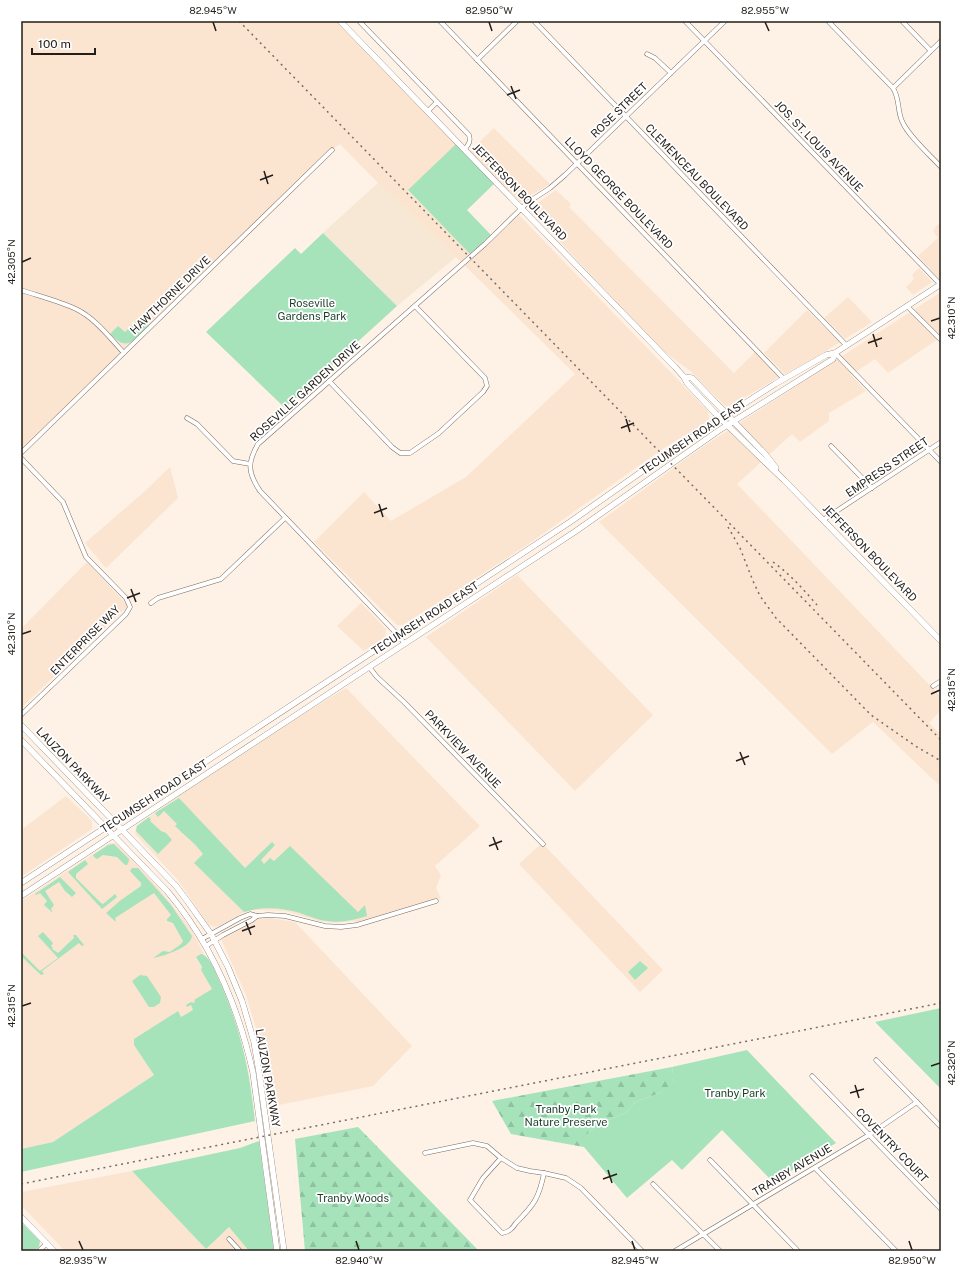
<svg xmlns="http://www.w3.org/2000/svg" width="962" height="1272" font-family="'Public Sans',sans-serif">
  <style>
    .built { fill: #fbe5d1 }
    .education { fill: #f6e8d4 }
    .green { fill: #a6e3bb }
    .forest { fill: url(#forest-firs) }
    .lines { fill: none; stroke-linecap: round; stroke-linejoin: round }
    .street-casing { stroke: #7a6c60; stroke-width: 5 }
    .secondary-casing { stroke: #7a6c60; stroke-width: 6 }
    .street { stroke: #fff; stroke-width: 4 }
    .secondary { stroke: #fff; stroke-width: 5.5 }
    .rail { stroke: #756d66; stroke-width: 1.5; stroke-dasharray: 2 4; stroke-linecap: butt }
    .ticks { fill: none; stroke: #231e19; stroke-width: 1.5 }
    .labels { text-anchor: middle; stroke-width: 3.5; stroke-linejoin: round; paint-order: stroke }
    .street-label { font-size: 11px; fill: #231e19; stroke: #fff }
    .park-label { font-size: 11px; fill: #183b26; stroke: #fff }
    .neatline { fill: none; stroke: #231e19; stroke-width: 1.5 }
    .ticks-label { font-size: 10px; text-anchor: middle; fill: #231e19 }
  </style>
  <defs>
    <pattern id="forest-firs" width="22" height="20" patternUnits="userSpaceOnUse"><rect width="22" height="20" fill="#a6e3bb"/><path d="M5 1l3.5 6h-7zM16 11l3.5 6h-7z" fill="#8fc2a0"/></pattern>
  </defs>
  <rect width="100%" height="100%" fill="#fef1e6"/>
  <g class="built">
    <path d="M21,21h316l119,123 -48,47 66,66 45,-42 189,196 1,7 -2,4 -43,26 -137,97 -124,80h-6l-83,-83 50,-50 27,29 75,-44 109,-103 -119,-117 -78,-74 -38,-39 -8,6 -311,303z"/>
    <path d="M494,128l56,56 -30,18 -50,-51z"/>
    <path d="M556,190l15,14 -2,3 165,166 21,-21 24,25 -47,28 -7,1 -36,-36 -23,-17 -9,-8 -126,-134 1,-4z"/>
    <path d="M938,224l3,3v49l-3,2 -20,-22 20,-18 -5,-7z"/>
    <path d="M919,268l13,14 -19,13 -7,-8 8,-8 -2,-4z"/>
    <path d="M941,292v45l-53,36 -13,-14 -24,16 15,16 -37,22v8l-29,21 -8,-8 -55,50 204,213v13l-12,13 12,12v52l-68,-65 -41,32 -233,-232 102,-74z"/>
    <path d="M848,297l24,25 -27,17 -21,-21z"/>
    <path d="M807,310l33,32 -25,16 -30,16 -21,-21z"/>
    <path d="M170,467l8,31 -72,70 -21,-25 59,-51z"/>
    <path d="M87,562l41,44 -107,102v-79z"/>
    <path d="M517,575l136,140 -78,76 -149,-154z"/>
    <path d="M361,603l25,26 -1,8 -21,14 -27,-25z"/>
    <path d="M346,688l134,138 -45,40 6,9 -5,13 5,11 -84,26 -2,-4 -20,2 -16,-2 -34,-10 -24,-1h-10l-10,4 -22,12 -5,1 -6,-3 -31,-45 -42,-45 1,-8 41,-29 -4,-4z"/>
    <path d="M66,796l26,25v8l-71,48v-47z"/>
    <path d="M110,843h5l3,2 40,42 33,42 13,25h-3l-5,4 6,10 -1,2 11,19 -21,16 3,5 -13,7 -4,-6 -43,34 20,30 -101,67 -32,7v-248z"/>
    <path d="M542,843l121,127 -23,22 -121,-128z"/>
    <path d="M263,917l32,5 117,124 -39,40 -94,19 -33,-110 -26,-58 31,-16z"/>
    <path d="M132,1171l74,78 23,-22 20,24h-184l-44,-46v-13z"/>
  </g>
  <path class="education" d="M378,183l78,74 -59,49 -74,-73z"/>
  <g class="green">
    <path d="M456,144l39,39 -28,27 24,25 -21,19 -62,-64z"/>
    <path d="M323,233l74,73 -112,102 -79,-76 89,-84 6,6z"/>
    <path d="M142,318l7,7c-15,15 -21,28 -39,9l8,-8 7,6 14,-13z"/>
    <path d="M179,798l66,70 27,-26 3,3 -14,15 3,4 6,-6 4,3 16,-15 68,66 7,-7 2,11c-13,4 -26,7 -40,5 -10,-1 -18,-5 -27,-8 -17,-5 -38,-7 -56,-1l-50,-49 9,-9c-8,-11 -19,-19 -28,-28l2,-2 -13,-13 -6,6 -3,-4z"/>
    <path d="M149,817l2,3 -1,1 11,10 5,2 6,7 -14,14 -22,-23 1,-5z"/>
    <path d="M114,844l15,15v2l-2,4h-2l-8,-8 -14,-2 -6,4 -3,-2 -1,-2 15,-10z"/>
    <path d="M85,860l3,4 -12,10v4l25,25 2,1 12,-10 2,3 -15,12 -34,-37z"/>
    <path d="M132,868h6l33,37 21,31c-1,12 -29,20 -39,22l10,-7 7,1 11,-8 2,-3 -10,-18 -6,-2v-2l4,-4 -17,-22 -39,25 1,4 -10,-9 15,-13 20,-14v-3l-11,-12z"/>
    <path d="M60,877l16,16 -4,4 -7,-6 -6,-9 -14,9 9,14 -3,4 2,4 -9,-8 3,-4 -7,-8 -4,2 -1,-1z"/>
    <path d="M43,932l10,11 -2,3 2,2 -1,1 6,4 16,-15 -1,-3h3l8,10 -2,1 -3,-3 -37,28 2,3 -3,1 -20,-19v-4l19,19 18,-13 -20,-22z"/>
    <path d="M201,954c8,1 14,17 17,24 14,30 24,62 30,94 3,16 5,33 7,49l-234,51v-23l32,-7 101,-67 -20,-30v-6l44,-28 3,6 12,-7 -2,-5 -4,2 -1,-2 5,-3 3,1 1,-3h-1l18,-11 -11,-19 1,-3 -6,-10z"/>
    <path d="M640,961l8,7 -13,12 -7,-8z"/>
    <path d="M140,975l7,1 14,21 -1,6 -6,4h-5l-17,-26z"/>
    <path d="M941,1008v81l-66,-67z"/>
    <path d="M747,1050l89,93 -63,39 -51,-52 -40,40 -10,-10 -45,38 -43,-51v-10l14,-13 28,-11 7,-9 7,-4 20,-7 14,-13 -2,-13z"/>
    <path d="M259,1141l15,110h-25l-20,-24 -23,22 -74,-78 108,-23z"/>
    <path d="M21,1222l19,19 -1,6 -5,4h-13z"/>
  </g>
  <g class="forest">
    <path d="M672,1067l2,13 -5,6 -9,7 -20,7 -7,4 -7,9 -28,11 -14,13v10l-73,-13 -19,-33z"/>
    <path d="M358,1127l121,124h-174l-10,-112z"/>
  </g>
  <g class="lines">
    <g class="street-casing">
      <g id="street">
        <path d="M359,21l110,114c2,6 0,9 -4,14"/>
        <path d="M440,21l344,358"/>
        <path d="M534,21l312,324"/>
        <path d="M685,21l255,263"/>
        <path d="M828,21l65,67c7,11 4,22 9,33 6,15 28,34 39,46"/>
        <path d="M902,21l29,30"/>
        <path d="M647,54l8,4 16,15"/>
        <path d="M477,60l40,-39"/>
        <path d="M893,88l48,-47"/>
        <path d="M428,111l9,-9"/>
        <path d="M21,290c18,6 38,11 55,19 19,9 34,29 48,44"/>
        <path d="M907,306l34,34"/>
        <path d="M835,353l106,109"/>
        <path d="M329,381l63,66 8,6h10l29,-20 44,-41 4,-6 -2,-8 -70,-72"/>
        <path d="M187,418l10,6 36,37 17,3"/>
        <path d="M831,446l41,42"/>
        <path d="M21,453l311,-303"/>
        <path d="M21,458l42,44 23,55 40,41 4,9 -4,7 -105,101"/>
        <path d="M823,520l118,-78"/>
        <path d="M151,603l7,-5 63,-19 64,-61"/>
        <path d="M404,643l-5,-7 -139,-145c-12,-18 -13,-28 -2,-47l227,-200 42,-41 23,-15 15,-13 160,-154"/>
        <path d="M369,667l8,10 27,25 139,142"/>
        <path d="M933,686l8,-5"/>
        <path d="M202,939l38,-21 10,-4 7,2 11,-1 17,1 40,10 16,1 16,-2 79,-24"/>
        <path d="M206,946l17,-11 29,-15 5,-4"/>
        <path d="M876,1060l65,67"/>
        <path d="M812,1076l129,133"/>
        <path d="M425,1153l48,-10 14,3 14,12 16,10 13,3 14,2 22,5 15,10 61,63"/>
        <path d="M501,1158l-18,20 -13,22 32,33c7,-1 10,-4 14,-10 18,-18 23,-25 28,-50"/>
        <path d="M710,1160l88,91"/>
        <path d="M815,1168l81,83"/>
        <path d="M653,1184l67,67"/>
        <path d="M229,1239l11,12"/>
        <path d="M39,1251l8,-8"/>
        <path d="M675,1251l194,-116 48,-33"/>
      </g>
    </g>
    <g class="secondary-casing">
      <g id="secondary">
        <path d="M340,21l335,346 9,10 3,6 28,30 47,46 22,21 157,161"/>
        <path d="M684,377l8,1 74,77 10,13"/>
        <path d="M21,725l130,135 25,26 12,16 23,32 17,33 14,34 12,41 5,30 25,179"/>
        <path d="M21,740l146,151c45,53 71,114 86,182l24,178"/>
        <path d="M21,883l549,-361 108,-76 97,-62 51,-29 9,-2 106,-69"/>
        <path d="M21,896l555,-365 142,-100 115,-72 2,-6"/>
        <path d="M21,1217l33,34"/>
      </g>
    </g>
    <use href="#street" class="street"/>
    <use href="#secondary" class="secondary"/>
    <g class="rail">
      <path d="M239,21l702,719"/>
      <path d="M728,527l12,21 13,33 7,15 16,22 95,97 46,32 24,14"/>
      <path d="M773,562c17,12 30,27 44,43"/>
      <path d="M21,1184l920,-181"/>
    </g>
  </g>
  <path class="ticks" d="M213,22l3,9M489,22l3,9M765,22l4,9M511,86l5,13M507,95l13,-5M264,171l4,13M260,180l13,-5M22,262l9,-4M931,321l9,-3M873,334l4,13M868,343l14,-5M626,419l4,13M621,428l13,-5M379,504l4,13M374,513l13,-5M131,589l5,13M127,598l13,-5M22,634l9,-3M931,694l9,-4M740,752l5,13M736,761l13,-5M493,837l5,13M489,846l13,-5M246,922l5,13M242,931l13,-5M22,1006l9,-3M931,1066l9,-3M855,1085l4,13M850,1093l14,-4M608,1170l4,13M603,1179l14,-5M79,1241l4,9M356,1241l3,9M632,1241l3,9M909,1241l3,9"/>
  <g class="labels">
    <g class="street-label">
      <text transform="translate(619 110) rotate(-44)" y="4">ROSE STREET</text>
      <text transform="translate(819 146) rotate(46)" y="4">JOS. ST. LOUIS AVENUE</text>
      <text transform="translate(697 177) rotate(46)" y="4">CLEMENCEAU BOULEVARD</text>
      <text transform="translate(520 192) rotate(46)" y="4">JEFFERSON BOULEVARD</text>
      <text transform="translate(619 193) rotate(46)" y="4">LLOYD GEORGE BOULEVARD</text>
      <text transform="translate(170 295) rotate(-44)" y="4">HAWTHORNE DRIVE</text>
      <text transform="translate(305 391) rotate(-42)" y="4">ROSEVILLE GARDEN DRIVE</text>
      <text transform="translate(693 437) rotate(-34)" y="4">TECUMSEH ROAD EAST</text>
      <text transform="translate(887 467) rotate(-34)" y="4">EMPRESS STREET</text>
      <text transform="translate(870 553) rotate(46)" y="4">JEFFERSON BOULEVARD</text>
      <text transform="translate(425 618) rotate(-33)" y="4">TECUMSEH ROAD EAST</text>
      <text transform="translate(85 640) rotate(-45)" y="4">ENTERPRISE WAY</text>
      <text transform="translate(463 749) rotate(46)" y="4">PARKVIEW AVENUE</text>
      <text transform="translate(73 765) rotate(46)" y="4">LAUZON PARKWAY</text>
      <text transform="translate(154 796) rotate(-33)" y="4">TECUMSEH ROAD EAST</text>
      <text transform="translate(268 1078) rotate(80)" y="4">LAUZON PARKWAY</text>
      <text transform="translate(892 1145) rotate(46)" y="4">COVENTRY COURT</text>
      <text transform="translate(792 1170) rotate(-31)" y="4">TRANBY AVENUE</text>
    </g>
    <g class="park-label">
      <text x="312" y="307">Roseville<tspan x="312" dy="13">Gardens Park</tspan></text>
      <text x="735" y="1097">Tranby Park</text>
      <text x="566" y="1113">Tranby Park<tspan x="566" dy="13">Nature Preserve</tspan></text>
      <text x="353" y="1202">Tranby Woods</text>
    </g>
  </g>
  <rect width="962" height="1272" fill="none" stroke="#ffffff" stroke-width="44"/>
  <path d="M32 48v6h63v-6" fill="none" stroke="#231e19" stroke-width="2"/>
  <text x="38" y="48" font-size="12" fill="#231e19" stroke="#ffffff" stroke-width="3" paint-order="stroke">100 m</text>
  <rect x="22" y="22" width="918" height="1228" class="neatline"/>
  <g class="ticks-label">
    <text x="213" y="14">82.945°W</text>
    <text x="489" y="14">82.950°W</text>
    <text x="765" y="14">82.955°W</text>
    <text transform="translate(11 262) rotate(-90)" y="4">42.305°N</text>
    <text transform="translate(951 318) rotate(-90)" y="4">42.310°N</text>
    <text transform="translate(11 634) rotate(-90)" y="4">42.310°N</text>
    <text transform="translate(951 690) rotate(-90)" y="4">42.315°N</text>
    <text transform="translate(11 1006) rotate(-90)" y="4">42.315°N</text>
    <text transform="translate(951 1063) rotate(-90)" y="4">42.320°N</text>
    <text x="83" y="1264">82.935°W</text>
    <text x="359" y="1264">82.940°W</text>
    <text x="635" y="1264">82.945°W</text>
    <text x="912" y="1264">82.950°W</text>
  </g>
</svg>
